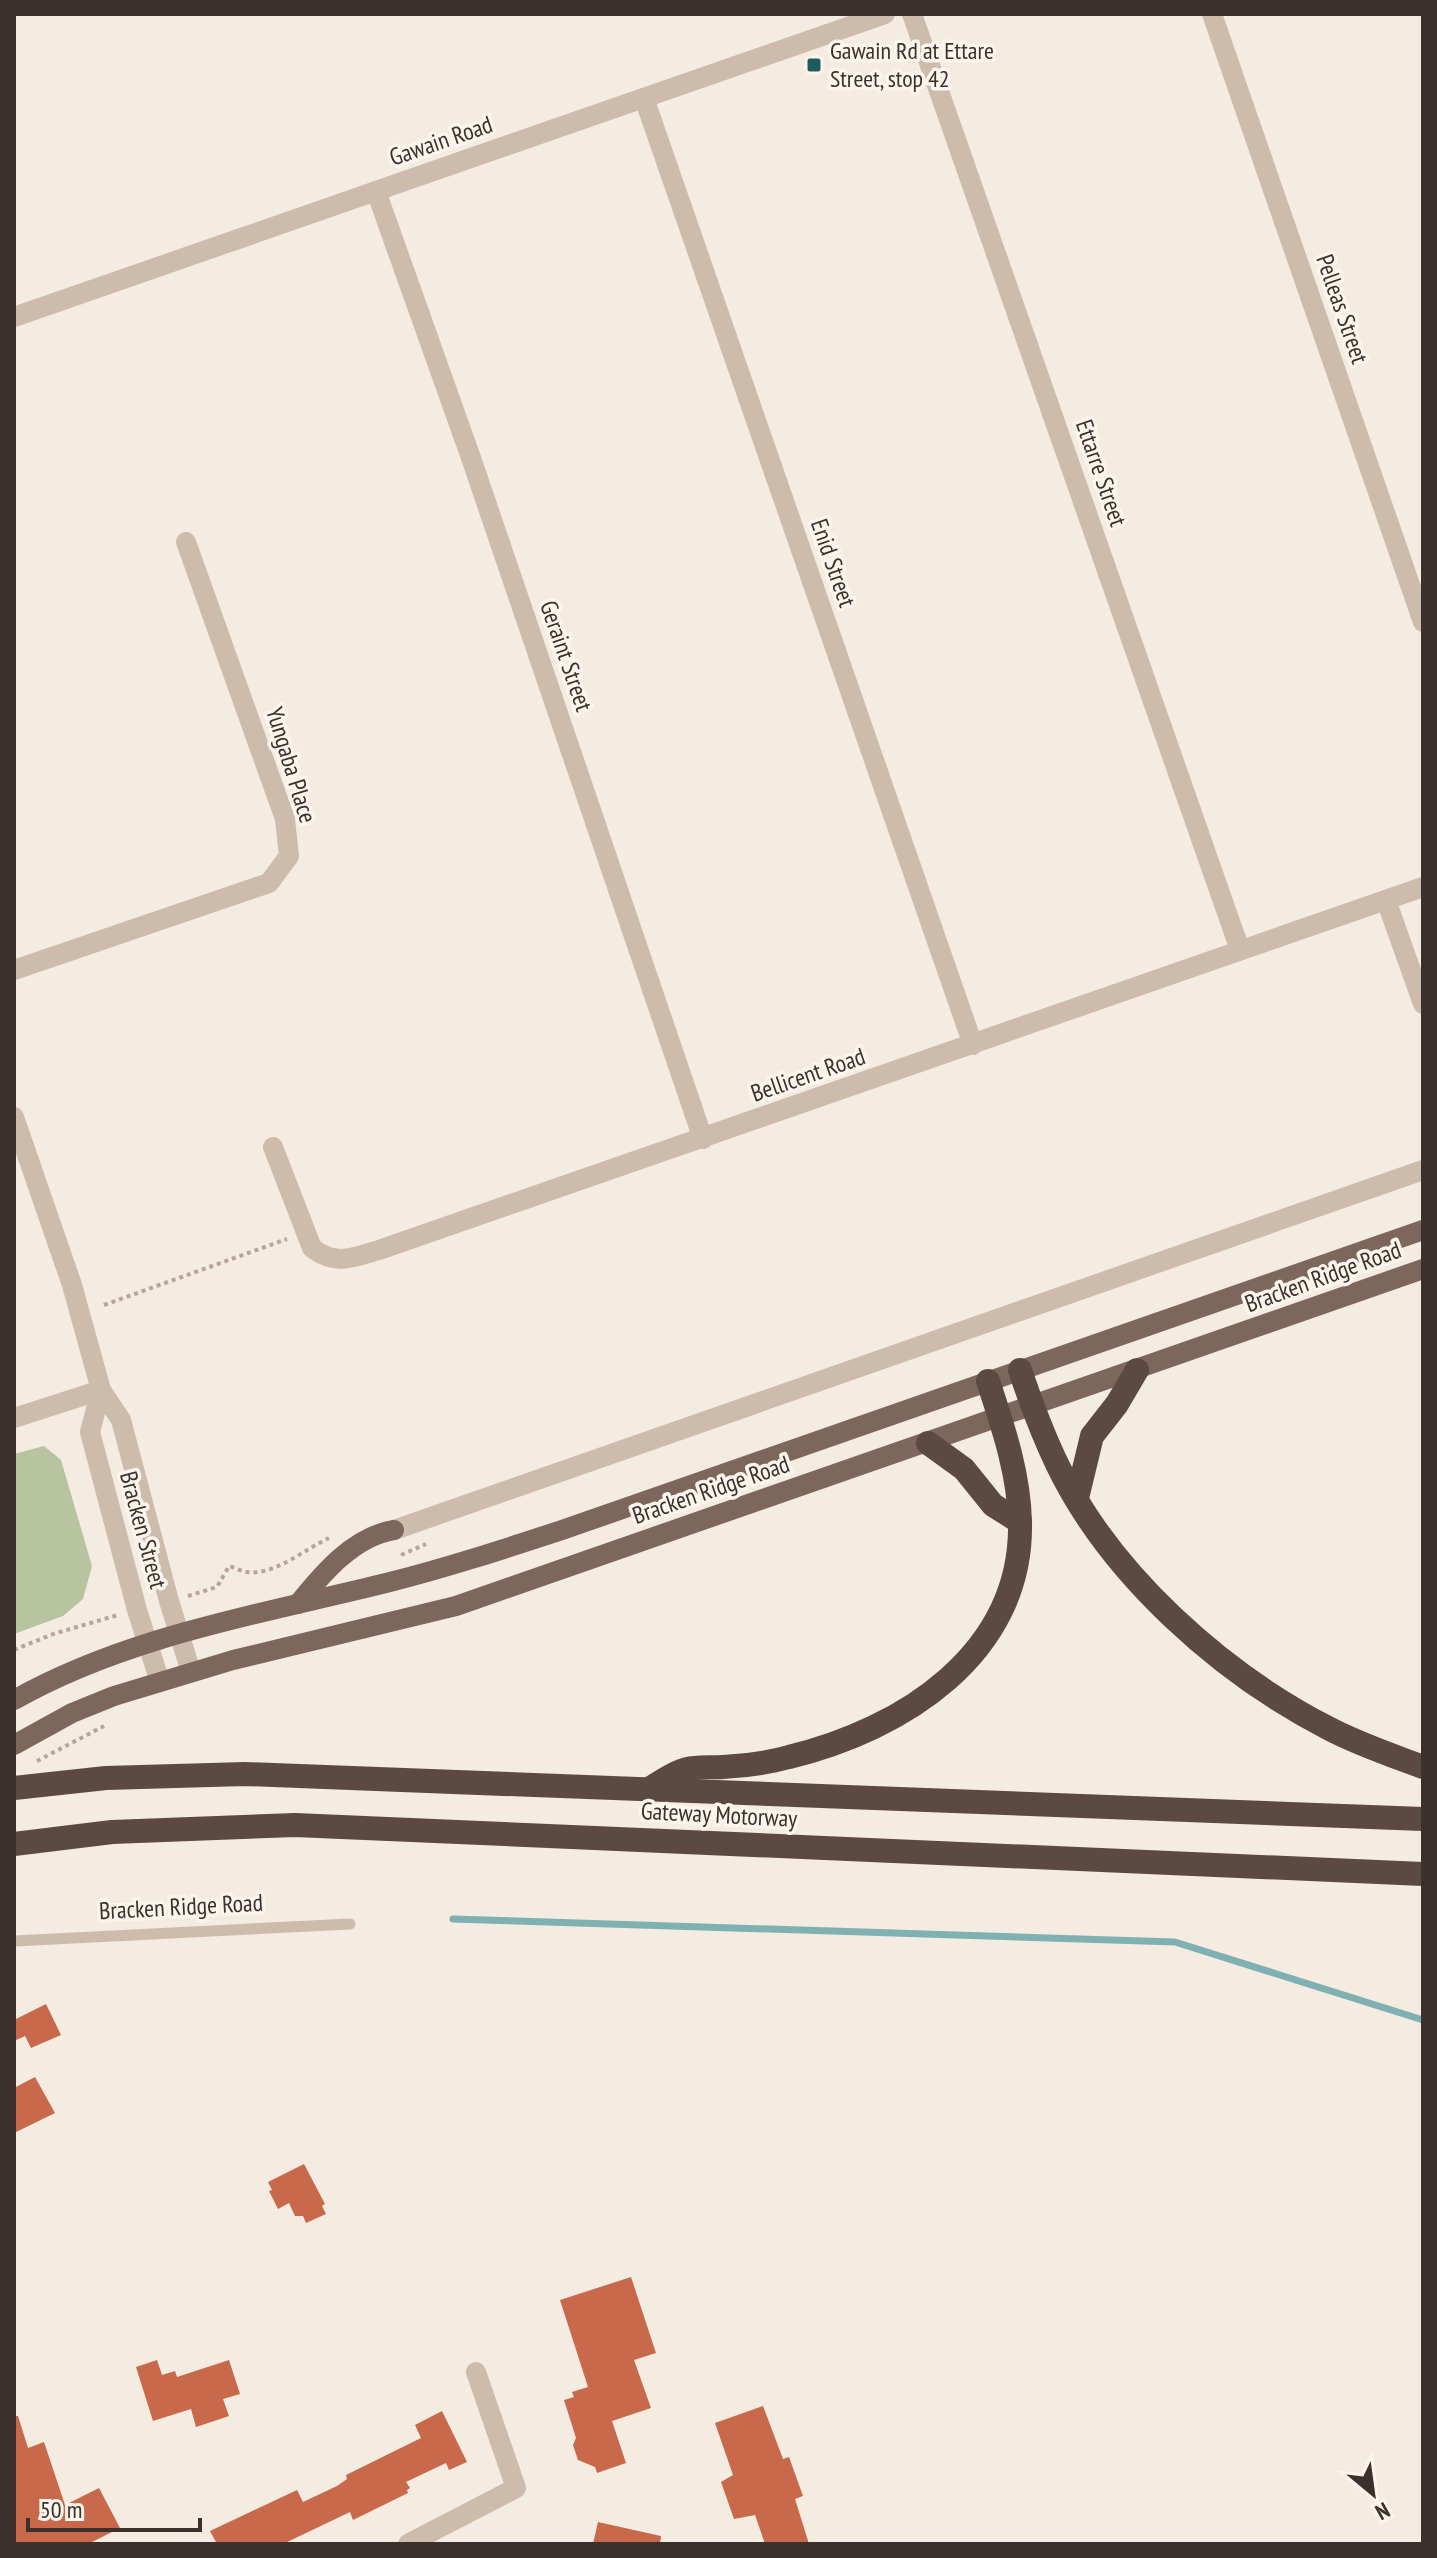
<svg xmlns="http://www.w3.org/2000/svg" width="1437" height="2558" font-family="'PT Sans Narrow',sans-serif">
  <style>
    .green { fill: #b8c4a0 }
    .lines { fill: none; stroke-linecap: round; stroke-linejoin: round }
    .stream { stroke: #7fb0b2; stroke-width: 7 }
    .building { fill: #c8694b }
    .path { stroke: #b9a596; stroke-width: 4; stroke-dasharray: 4 4; stroke-linecap: butt }
    .service { stroke: #cdbbac; stroke-width: 11 }
    .minor { stroke: #cdbbac; stroke-width: 20 }
    .tertiary { stroke: #cdbbac; stroke-width: 20 }
    .primary { stroke: #7d675c; stroke-width: 20 }
    .motorway { stroke: #5c4a42; stroke-width: 24 }
    .poi-dot { fill: #1f5a5e; stroke: #fbf5ee; stroke-width: 3 }
    .labels { text-anchor: middle; stroke-width: 7; stroke-linejoin: round; paint-order: stroke }
    .poi-label { font-size: 24px; fill: #3b302b; stroke: #fbf5ee; text-anchor: start }
    .street-label { font-size: 24px; fill: #3b302b; stroke: #fbf5ee }
  </style>
  <rect width="100%" height="100%" fill="#f4ebe1"/>
  <path class="green" d="M44,1446l17,14 31,106 -9,33 -20,17 -49,18v-180z"/>
  <g class="lines">
    <path class="stream" d="M453,1919l722,23 248,78"/>
  </g>
  <g class="building">
    <path d="M46,2004l15,31 -30,13 -6,-12 -11,5v-21z"/>
    <path d="M35,2077l20,36 -41,20v-45z"/>
    <path d="M304,2164l21,40 -3,2 4,8 -20,9 -3,-7h-8l-6,-13 -11,6 -9,-18 3,-1 -4,-8z"/>
    <path d="M631,2277l25,76 -22,7 17,48 -39,13 14,42 -29,10 -2,-6 -17,-7 -5,-15 3,-7 -12,-38 10,-3 -2,-5 16,-5 -28,-87z"/>
    <path d="M157,2360l5,15 13,-4 2,6 52,-17 11,34 -17,5 6,17 -33,11 -5,-18 -38,12 -17,-54z"/>
    <path d="M763,2406l20,53 6,-2 14,39 -8,3 14,45h-44l-10,-29 -21,4 -13,-37 12,-7 -18,-52z"/>
    <path d="M442,2411l25,51 -18,8 -3,-7 -40,19 4,6 -3,2 1,3 -55,27 -3,-8 -67,32h-66l-7,-13 87,-41 6,12 34,-16 10,-7 -1,-4 75,-37 -6,-13z"/>
    <path d="M14,2416h4l10,32 16,-6 21,63 34,-17 21,40 -32,16h-74z"/>
    <path d="M598,2522l63,14 -1,8h-67z"/>
  </g>
  <g class="lines">
    <g class="path">
      <path d="M104,1305l183,-66"/>
      <path d="M401,1555l25,-11"/>
      <path d="M188,1596l29,-9 12,-21c6,2 12,5 18,6 27,4 58,-23 82,-34"/>
      <path d="M14,1650l39,-16 65,-19"/>
      <path d="M37,1761l67,-35"/>
    </g>
    <path class="service" d="M14,1941l336,-17"/>
    <g class="minor">
      <path d="M912,14l328,936"/>
      <path d="M1212,14l211,608"/>
      <path d="M644,98l329,947"/>
      <path d="M376,191l94,264 233,684"/>
      <path d="M1386,900l37,104"/>
      <path d="M14,970l255,-87 20,-27 -4,-37 -99,-277"/>
      <path d="M273,1147l39,101c24,18 40,10 67,2l1044,-363"/>
      <path d="M14,1418l87,-28"/>
      <path d="M394,1530l1029,-360"/>
      <path d="M408,2544l108,-56 -40,-116"/>
    </g>
    <g class="tertiary">
      <path d="M14,317l871,-303"/>
      <path d="M14,1117l58,168 29,105 20,30 48,181 22,71"/>
      <path d="M101,1390l-11,42 47,178 23,72"/>
    </g>
    <g class="primary">
      <path d="M298,1604c24,-30 56,-68 96,-74"/>
      <path d="M14,1700c113,-64 247,-86 372,-117 60,-15 118,-34 176,-53l861,-300"/>
      <path d="M14,1745l58,-32 42,-17 119,-36 223,-54 967,-337"/>
    </g>
    <g class="motorway">
      <path d="M1020,1370c11,33 23,65 38,96 53,109 163,207 270,262 30,16 63,27 95,39"/>
      <path d="M928,1443l36,26 29,36 27,17"/>
      <path d="M1077,1498l15,-62 25,-32 20,-34"/>
      <path d="M14,1788l92,-10 139,-4 1178,45"/>
      <path d="M649,1789c10,-6 21,-14 32,-18 11,-5 29,-3 42,-4 22,-1 44,-4 66,-10 113,-27 234,-103 231,-235 -1,-49 -17,-95 -32,-141"/>
      <path d="M14,1844l98,-12 183,-7 1128,49"/>
    </g>
  </g>
  <rect class="poi-dot" x="806" y="57" width="16" height="16" rx="4"/>
  <g class="labels">
    <g class="poi-label">
      <text x="830" y="59">Gawain Rd at Ettare<tspan x="830" dy="28">Street, stop 42</tspan></text>
    </g>
    <g class="street-label">
      <text transform="translate(441 141) rotate(-19)" y="8">Gawain Road</text>
      <text transform="translate(1342 309) rotate(71)" y="8">Pelleas Street</text>
      <text transform="translate(1101 473) rotate(71)" y="8">Ettarre Street</text>
      <text transform="translate(833 563) rotate(71)" y="8">Enid Street</text>
      <text transform="translate(566 656) rotate(71)" y="8">Geraint Street</text>
      <text transform="translate(291 765) rotate(73)" y="8">Yungaba Place</text>
      <text transform="translate(808 1075) rotate(-19)" y="8">Bellicent Road</text>
      <text transform="translate(1323 1277) rotate(-20)" y="8">Bracken Ridge Road</text>
      <text transform="translate(711 1490) rotate(-19)" y="8">Bracken Ridge Road</text>
      <text transform="translate(143 1530) rotate(75)" y="8">Bracken Street</text>
      <text transform="translate(719 1815) rotate(3)" y="8">Gateway Motorway</text>
      <text transform="translate(181 1907) rotate(-3)" y="8">Bracken Ridge Road</text>
    </g>
  </g>
  <rect width="1437" height="2558" fill="none" stroke="#3b302b" stroke-width="32"/>
  <g transform="translate(1373 2494) rotate(151)" stroke="#fbf5ee" stroke-width="6" paint-order="stroke">
  <path d="M0-6L14 30L0 20L-14 30Z" fill="#3b302b"/>
  <text y="-12" font-size="22" font-weight="bold" text-anchor="middle" fill="#3b302b">N</text>
  </g>
  <path d="M28 2518v12h172v-12" fill="none" stroke="#3b302b" stroke-width="4"/>
  <text x="40" y="2518" font-size="24" fill="#3b302b" stroke="#fbf5ee" stroke-width="6" paint-order="stroke">50 m</text>
</svg>
